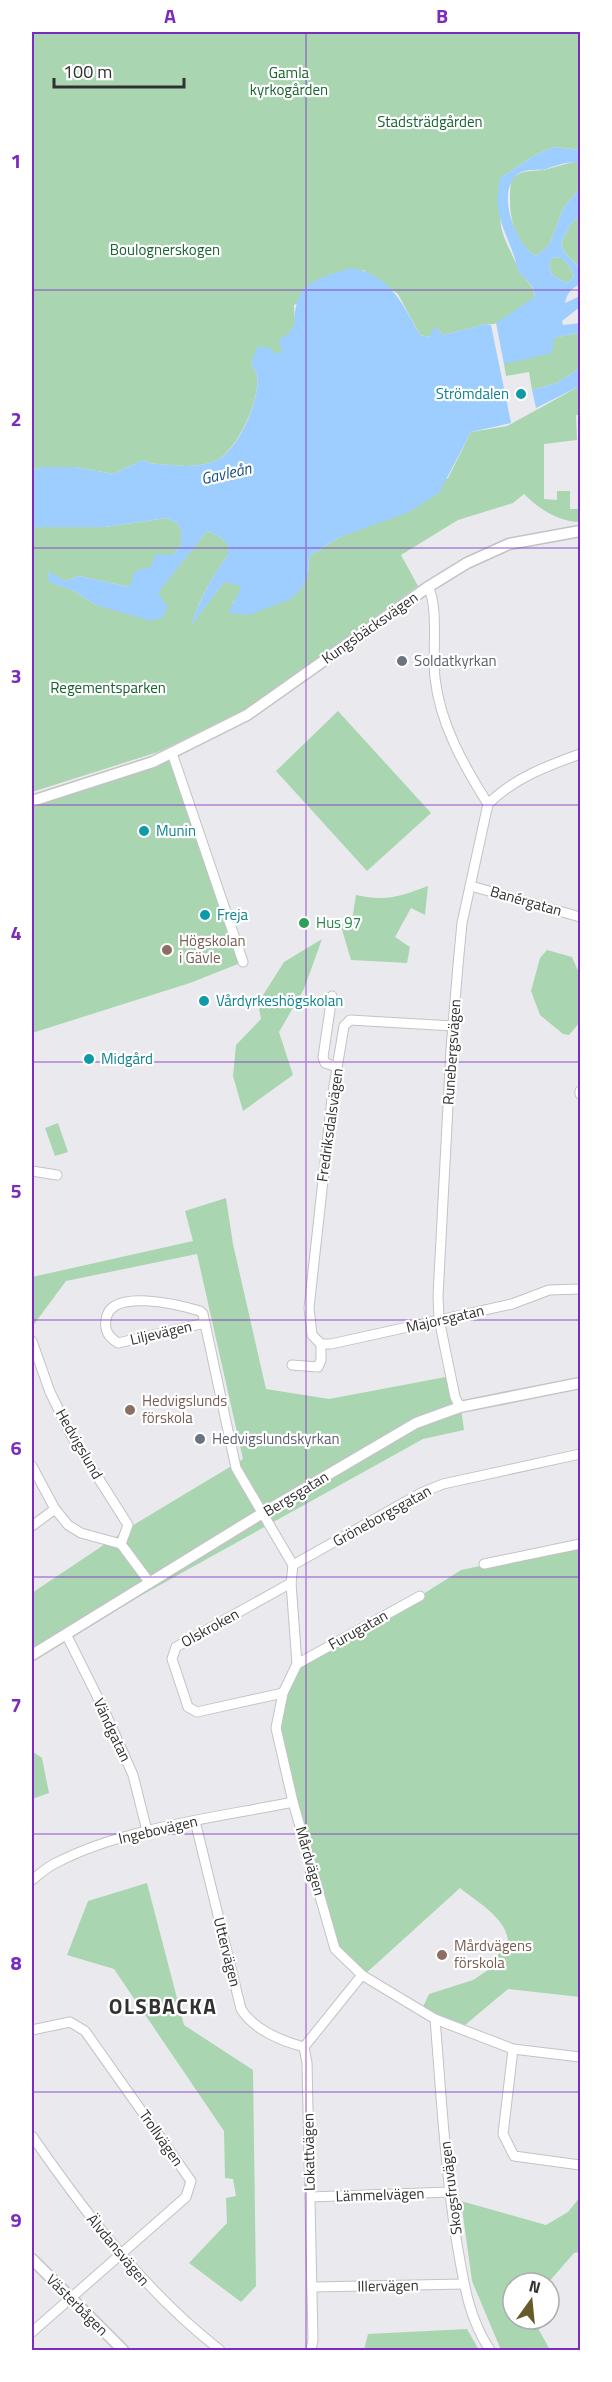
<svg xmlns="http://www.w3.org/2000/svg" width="612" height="2382" font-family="'Titillium Web',sans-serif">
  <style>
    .green { fill: #a9d6b0 }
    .water { fill: #9ecdff; fill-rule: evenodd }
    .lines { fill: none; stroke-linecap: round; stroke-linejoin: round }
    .minor-casing { stroke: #c3c3c6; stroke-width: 11 }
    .tertiary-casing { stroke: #c3c3c6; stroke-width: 13 }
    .minor { stroke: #fff; stroke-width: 9 }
    .tertiary { stroke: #fff; stroke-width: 10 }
    .grid { fill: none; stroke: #7b2cbf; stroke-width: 1.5; stroke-opacity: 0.55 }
    .culture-dot { fill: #0f9aa8; stroke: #fff; stroke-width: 2 }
    .worship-dot { fill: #6b7280; stroke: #fff; stroke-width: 2 }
    .leisure-dot { fill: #2e9e5b; stroke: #fff; stroke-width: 2 }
    .education-dot { fill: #8d6e63; stroke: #fff; stroke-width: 2 }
    .labels { text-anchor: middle; stroke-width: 4.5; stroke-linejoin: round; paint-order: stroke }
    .park-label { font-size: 15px; fill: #18632f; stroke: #fff }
    .culture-label { font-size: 15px; fill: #0d838f; stroke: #fff; text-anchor: start }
    .street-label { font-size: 15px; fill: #313132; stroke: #fff }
    .worship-label { font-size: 15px; fill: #5b616d; stroke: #fff; text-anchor: start }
    .leisure-label { font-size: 15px; fill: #27864d; stroke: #fff; text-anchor: start }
    .education-label { font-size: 15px; fill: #785e54; stroke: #fff; text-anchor: start }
    .water-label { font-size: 16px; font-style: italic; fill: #145189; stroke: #fff }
    .district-label { font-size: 21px; font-weight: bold; letter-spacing: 1.5px; fill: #313132; stroke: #fff }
    .neatline { fill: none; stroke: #7b2cbf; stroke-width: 2 }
    .grid-label { font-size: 20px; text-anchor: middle; font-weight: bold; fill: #7b2cbf }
  </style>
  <rect width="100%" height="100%" fill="#eaeaee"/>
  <g class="green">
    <path d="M32,32h548v118l-26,-3 -19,8 -35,23c1,15 -1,33 1,48 2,13 11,27 16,40 4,13 17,16 18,32 -14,7 -32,29 -49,26l-43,11 -5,-6 -8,8 -10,-2 -22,-41 -35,-24 -69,35 1,21 -8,9 -4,17 -32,11c2,4 5,9 6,13 4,22 -19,72 -38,83 -20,11 -48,6 -70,4l-6,-3 -30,14 -38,-7h-35l-2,3 -6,-1z"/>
    <path d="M576,162l4,2v24l-16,19 -15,38 -13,11c-26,-16 -28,-48 -25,-76 14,-13 20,-7 36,-11 10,-2 18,-6 29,-7z"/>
    <path d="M580,215v53l-16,-16 -3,-9 9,-18z"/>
    <path d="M553,257l9,1 7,8 5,11 -8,6 -14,-8 -3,-11z"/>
    <path d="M580,332v36l-23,15 -25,7 -3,-18 -23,4 -2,-12 50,-26z"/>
    <path d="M580,386v29h-4l1,25 -33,4v55l13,1v-9h13v18h10v13c-21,0 -41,-13 -56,-28l-11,9 -55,17 -57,35 17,31 -173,124 -87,42 -126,40v-265h73l62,-9 10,5 4,7v15l-8,10 -23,12 -21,20 -50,-11 -14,5 -17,-9 2,10 24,9 22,14 61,-12 50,-62 13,6 8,7v11c-15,20 -29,44 -36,69l32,-42 17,3 -1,10 -8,8 76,-28 1,-19 31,-19 32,-14 76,-45 23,-46 36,-6z"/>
    <path d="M338,711l93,102 -64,58 -91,-100z"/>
    <path d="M172,753l71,209 -53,21 -158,50v-232z"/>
    <path d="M428,886l-3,29 -14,-7 -16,29 15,10 -3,16 -56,-3 -10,-34 11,-6 4,-25c30,7 45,1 72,-9z"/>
    <path d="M322,939l-18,50 -25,43 14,43 -50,36 -10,-35 3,-31 25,-26 -3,-16 26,-41z"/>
    <path d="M547,950l25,7 8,18v47l-11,13 -6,-1 -23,-19 -9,-24 9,-33z"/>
    <path d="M58,1123l10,29 -13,4 -10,-28z"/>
    <path d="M226,1198l7,46 33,145 63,10 122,-23 8,18 5,36 -41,9 -391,217v-63l103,-69 108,-65 -46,-205 -131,27 -34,46v-50l161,-36 -8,-30z"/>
    <path d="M580,1545v452l-72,-8 -43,36 -43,-16 7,-15 44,-14 15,-10 20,-30c-3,-23 -31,-38 -48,-52l-96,87 -29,-26 -59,-221 21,-64 123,-68 41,-26z"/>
    <path d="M32,1751l10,7 7,35 -17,6z"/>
    <path d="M147,1883l37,142 69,45 3,216 -15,16 -52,-39 38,-40 -1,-25 10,-2 -3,-17 -8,-1 -1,-47 -110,-162 -47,-14 21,-54z"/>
    <path d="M580,2197v55l-6,1 -26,30h-35v36h20l17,31h-49l-29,-69 -11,-80 85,24 22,-13z"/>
    <path d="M467,2329l12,21h-115l4,-16z"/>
  </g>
  <g class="water">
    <path d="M554,147l26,3v14c-11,-4 -21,1 -31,4 -10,4 -23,-1 -32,7 -21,17 -2,69 19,81l13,-11 15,-38 16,-19v27l-10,10 -9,18 3,9 16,16v16c-9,5 -13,9 -15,19l15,-7v11l-18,14 1,4 17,-2v9l-26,6 -2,15 -48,11 -8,-41 39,-26c-1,-14 -10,-16 -17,-27 -2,-4 -2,-9 -4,-14 -11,-32 -21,-42 -14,-78l35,-23zM553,257l9,1 7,8 5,11 -8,6 -14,-8 -3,-11z"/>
    <path d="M350,268c39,5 53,36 70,67l10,2 3,-9 5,1 5,6 43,-11 5,1 20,98 -40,9 -32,61 -30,19 -69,25 -31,19 -1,19 -6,13 -11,11 -42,16 -21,-2c4,-10 11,-17 13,-27l-17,-4 -33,44c8,-26 21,-50 37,-71v-11l-8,-7 -13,-6 -49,62 10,14 -5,10 -12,4 -55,-16 -22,-14 -25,-9 -1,-11 17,10 14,-5 50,11 6,-16 15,-4 6,-13 17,1 8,-10v-15l-4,-7 -10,-5 -62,9h-73v-58l6,1 2,-3h35l38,7 30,-14 6,3c22,2 50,7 70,-4 20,-11 42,-61 38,-83 -1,-4 -4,-9 -6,-13l7,-17 12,2 5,6 7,-2 -3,-12 8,-5 7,-9c1,-44 18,-45 56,-58z"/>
    <path d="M580,368v18l-44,22 -4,-18 25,-7z"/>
  </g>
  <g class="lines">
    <g class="minor-casing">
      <g id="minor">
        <path d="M428,587c11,19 4,68 7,91 5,46 29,88 53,126"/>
        <path d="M172,753l71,209"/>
        <path d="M471,886l109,31"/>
        <path d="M332,996l-9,61 2,6 12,4"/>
        <path d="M453,1026l-103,-6 -6,6 -12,72 -23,210 3,27 9,9h10l181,-40 37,-14 31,-1"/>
        <path d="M580,1091v3"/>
        <path d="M32,1171l25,4"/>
        <path d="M205,1323l-87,20c-9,-6 -14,-12 -12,-23 3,-33 74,-15 94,-9l3,3 33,154 57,97 -2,18 6,81 -14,29 -7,35 17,74 42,147 27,26 73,44 78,30 67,8"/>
        <path d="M32,1341l18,51 21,43 57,90 -7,19"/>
        <path d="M292,1365l26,2 3,-7v-16"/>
        <path d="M460,1407l-5,-10 -16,-78 -1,-23 13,-247 7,-84 4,-42 26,-119c26,-26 59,-38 92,-50"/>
        <path d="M32,1466l23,43 13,16 13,8 40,11 29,39"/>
        <path d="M32,1526l23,-17"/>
        <path d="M484,1564l96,-20"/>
        <path d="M293,1565l128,-72 22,-9 137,-30"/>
        <path d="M66,1634l39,78 28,63 14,56"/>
        <path d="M297,1664l123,-68"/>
        <path d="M283,1693l-86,19 -9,-5 -16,-48 4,-12 115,-64"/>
        <path d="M195,1821l46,188c12,20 40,32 63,38"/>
        <path d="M32,1880c8,-6 16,-14 26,-18 65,-34 162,-45 235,-60"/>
        <path d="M435,2019c6,73 10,146 21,219 7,39 11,78 34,112"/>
        <path d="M32,2030l38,-8 15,9 106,150 -5,16 -154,135"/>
        <path d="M513,2049l-10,85 11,22 66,9"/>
        <path d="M32,2136c55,79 112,155 188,214"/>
        <path d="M310,2197l140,-5"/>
        <path d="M312,2287l152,-3"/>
        <path d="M311,2350l2,-10 -6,-277 -3,-16 58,-72"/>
      </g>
    </g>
    <g class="tertiary-casing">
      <g id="tertiary">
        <path d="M32,801l121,-39 94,-47 181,-128 39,-24 42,-19 71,-13"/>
        <path d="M32,1655l229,-141 155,-91 44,-16 120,-24"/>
        <path d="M32,2259l91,91"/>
      </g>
    </g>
    <use href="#minor" class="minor"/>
    <use href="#tertiary" class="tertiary"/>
  </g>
  <path class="grid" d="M306,32v2318M32,290h548M32,548h548M32,805h548M32,1062h548M32,1320h548M32,1577h548M32,1834h548M32,2092h548"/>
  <g class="culture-dot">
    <circle cx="521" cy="394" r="6"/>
    <circle cx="144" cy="831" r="6"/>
    <circle cx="205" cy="915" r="6"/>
    <circle cx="204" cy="1001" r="6"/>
    <circle cx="89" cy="1059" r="6"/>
  </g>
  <g class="worship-dot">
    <circle cx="402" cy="661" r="6"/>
    <circle cx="200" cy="1439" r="6"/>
  </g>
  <circle class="leisure-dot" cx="304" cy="923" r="6"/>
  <g class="education-dot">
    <circle cx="167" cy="950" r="6"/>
    <circle cx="130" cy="1410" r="6"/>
    <circle cx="442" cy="1955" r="6"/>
  </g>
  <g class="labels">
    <g class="park-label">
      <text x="289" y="78">Gamla<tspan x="289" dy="17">kyrkogården</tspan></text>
      <text x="430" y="127">Stadsträdgården</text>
      <text x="165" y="255">Boulognerskogen</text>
      <text x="108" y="693">Regementsparken</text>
    </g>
    <g class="culture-label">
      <text x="509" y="399" text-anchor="end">Strömdalen</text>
      <text x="156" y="836">Munin</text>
      <text x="217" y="920">Freja</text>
      <text x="216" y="1006">Vårdyrkeshögskolan</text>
      <text x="101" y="1064">Midgård</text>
    </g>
    <g class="street-label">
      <text transform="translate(370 628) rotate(-35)" y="5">Kungsbäcksvägen</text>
      <text transform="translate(526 901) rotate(16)" y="5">Banérgatan</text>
      <text transform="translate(452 1052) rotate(-86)" y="5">Runebergsvägen</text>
      <text transform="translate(330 1125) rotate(-82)" y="5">Fredriksdalsvägen</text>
      <text transform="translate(445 1319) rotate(-13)" y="5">Majorsgatan</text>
      <text transform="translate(161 1333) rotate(-13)" y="5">Liljevägen</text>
      <text transform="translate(79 1444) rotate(60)" y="5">Hedvigslund</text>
      <text transform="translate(296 1494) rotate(-31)" y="5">Bergsgatan</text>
      <text transform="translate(382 1516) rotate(-29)" y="5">Gröneborgsgatan</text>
      <text transform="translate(210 1628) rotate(-29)" y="5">Olskroken</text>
      <text transform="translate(358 1630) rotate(-29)" y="5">Furugatan</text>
      <text transform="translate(112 1730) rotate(65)" y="5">Vändgatan</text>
      <text transform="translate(158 1830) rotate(-13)" y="5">Ingebovägen</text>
      <text transform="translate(310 1861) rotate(74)" y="5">Mårdvägen</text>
      <text transform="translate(227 1952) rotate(76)" y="5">Uttervägen</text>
      <text transform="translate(161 2138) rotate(55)" y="5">Trollvägen</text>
      <text transform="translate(309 2152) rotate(-91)" y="5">Lokattvägen</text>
      <text transform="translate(451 2188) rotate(-97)" y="5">Skogsfruvägen</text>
      <text transform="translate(380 2195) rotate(-2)" y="5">Lämmelvägen</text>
      <text transform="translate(118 2250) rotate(50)" y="5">Älvdansvägen</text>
      <text transform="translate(388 2286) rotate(-1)" y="5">Illervägen</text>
      <text transform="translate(77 2305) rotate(45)" y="5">Västerbågen</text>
    </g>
    <g class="worship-label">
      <text x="414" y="666">Soldatkyrkan</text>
      <text x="212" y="1444">Hedvigslundskyrkan</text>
    </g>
    <g class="leisure-label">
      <text x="316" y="928">Hus 97</text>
    </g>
    <g class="education-label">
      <text x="179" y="946">Högskolan<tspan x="179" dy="17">i Gävle</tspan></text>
      <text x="142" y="1406">Hedvigslunds<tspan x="142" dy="17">förskola</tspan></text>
      <text x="454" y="1951">Mårdvägens<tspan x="454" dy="17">förskola</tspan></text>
    </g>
    <g class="water-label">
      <text transform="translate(226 473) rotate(-13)" y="6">Gavleån</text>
    </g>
    <g class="district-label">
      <text x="163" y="2014">OLSBACKA</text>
    </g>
  </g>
  <rect width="612" height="2382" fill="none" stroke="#ffffff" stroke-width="66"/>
  <g transform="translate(531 2301) rotate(15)"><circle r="28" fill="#ffffff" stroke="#adadad" stroke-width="1.5"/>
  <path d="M0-4.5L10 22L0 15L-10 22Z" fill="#655c28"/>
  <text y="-9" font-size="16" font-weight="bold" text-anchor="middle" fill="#313132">N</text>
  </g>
  <path d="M54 78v9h130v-9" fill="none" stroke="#313132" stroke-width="3"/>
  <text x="63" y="78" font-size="18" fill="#313132" stroke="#ffffff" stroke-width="4.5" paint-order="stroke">100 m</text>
  <rect x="33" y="33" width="546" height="2316" class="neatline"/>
  <g class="grid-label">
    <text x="170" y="23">A</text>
    <text x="442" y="23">B</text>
    <text x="16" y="168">1</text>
    <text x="16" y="426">2</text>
    <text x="16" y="683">3</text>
    <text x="16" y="940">4</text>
    <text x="16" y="1198">5</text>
    <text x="16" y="1455">6</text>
    <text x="16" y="1712">7</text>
    <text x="16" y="1970">8</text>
    <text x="16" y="2227">9</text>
  </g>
</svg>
